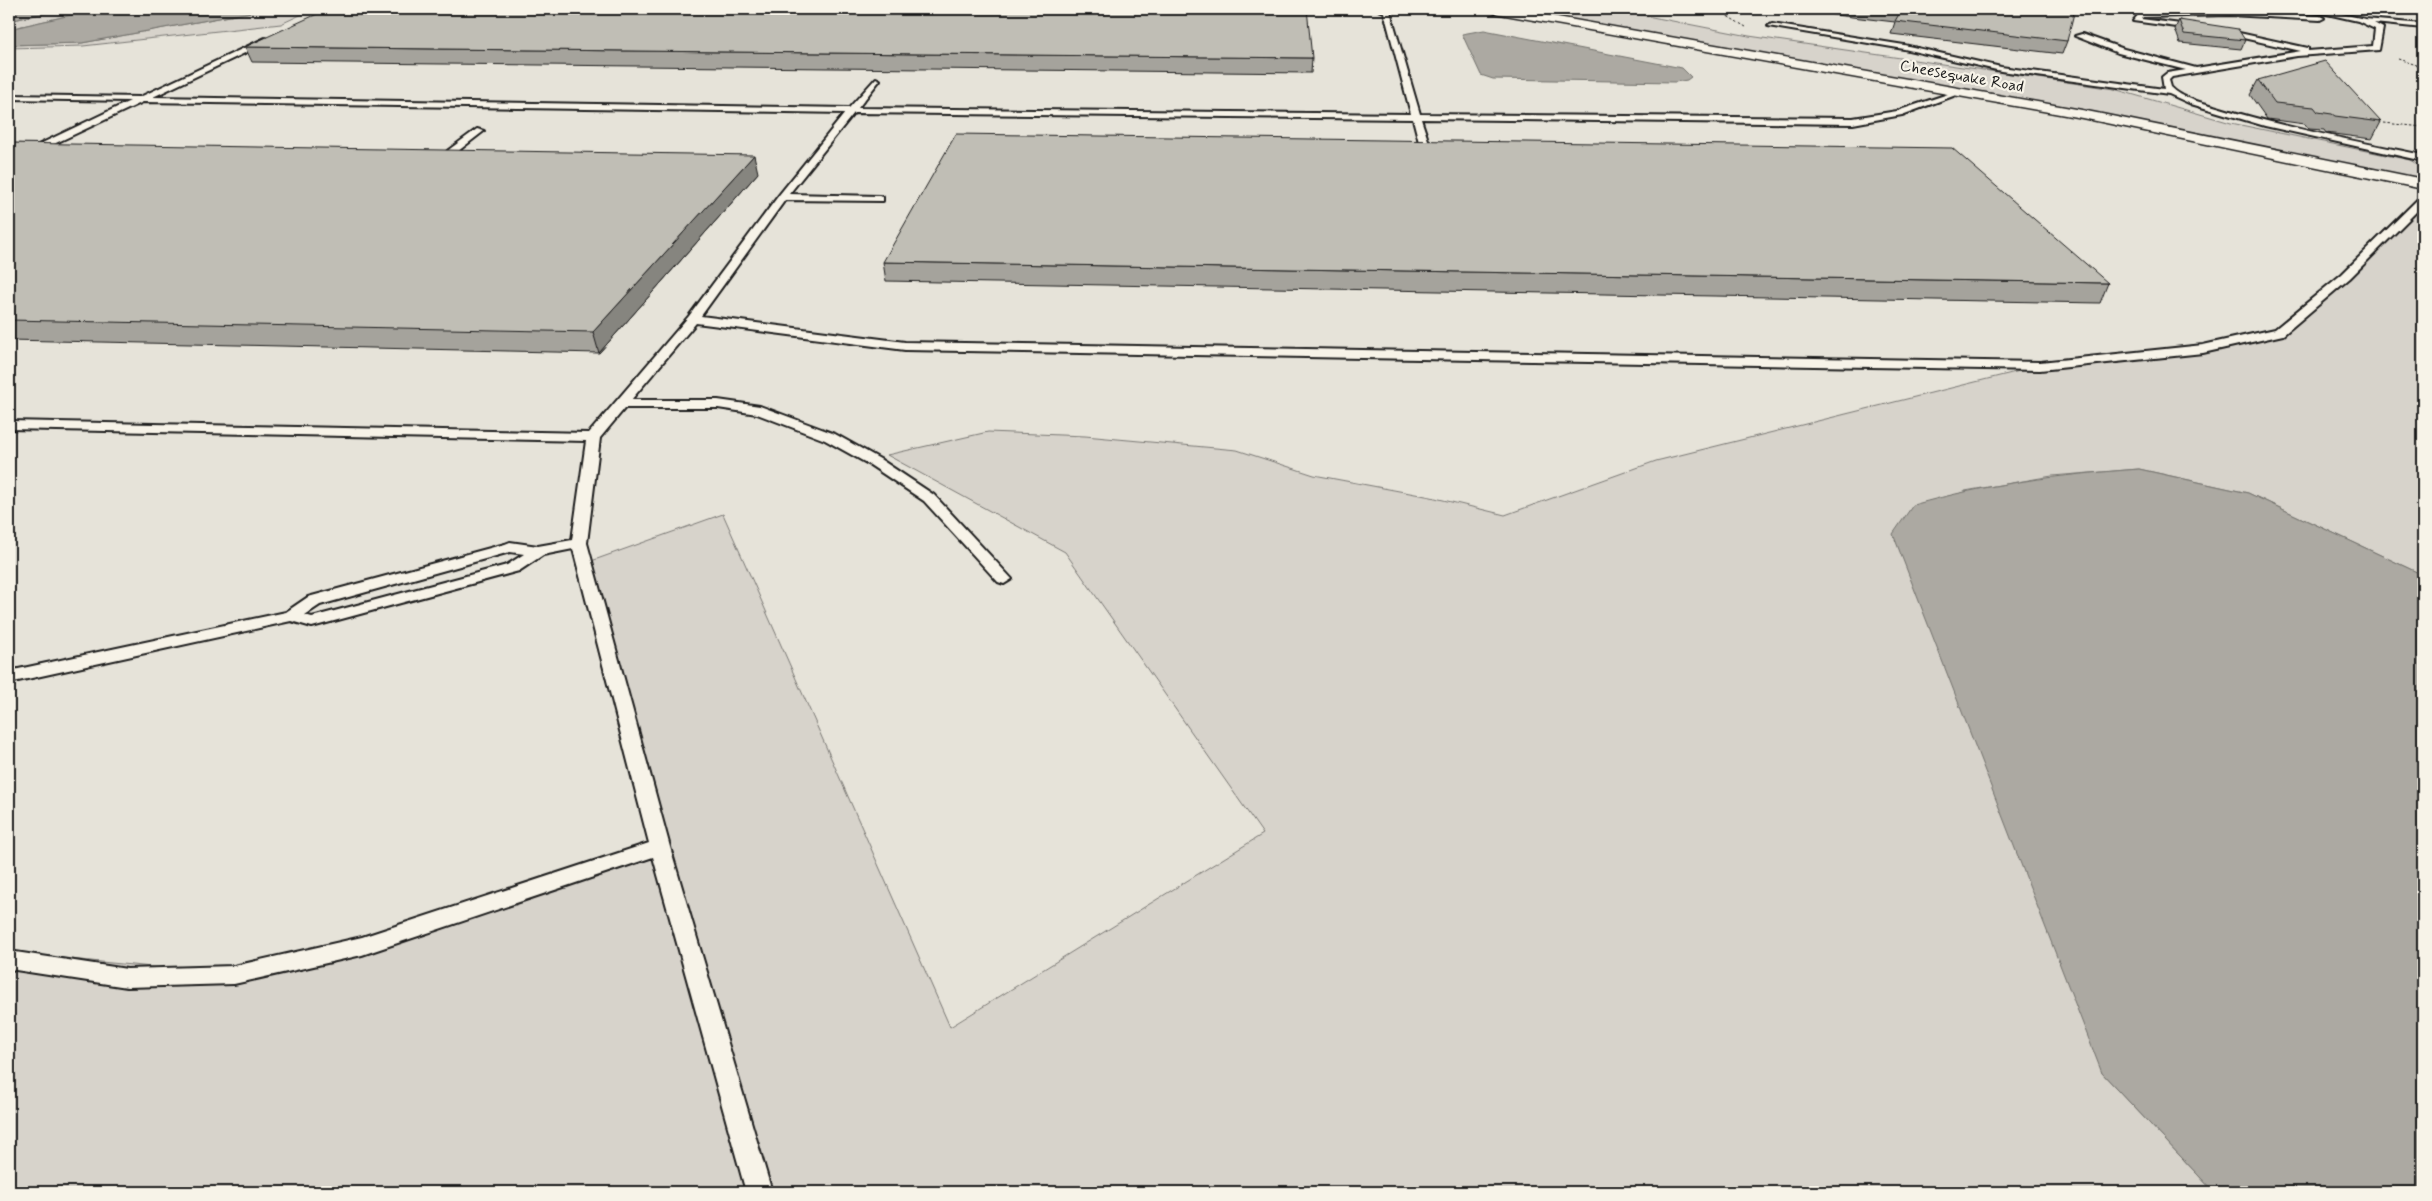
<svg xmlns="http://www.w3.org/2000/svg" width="2432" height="1201" font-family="Mynerve,sans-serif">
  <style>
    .built { fill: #e6e3d9 }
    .green { fill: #d7d3cb; stroke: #7a7874 }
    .water { fill: #aca9a2; stroke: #72716c }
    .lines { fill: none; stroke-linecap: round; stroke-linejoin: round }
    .lane-casing { stroke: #1c1c1c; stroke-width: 4 }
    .street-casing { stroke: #1c1c1c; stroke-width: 3 }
    .path { stroke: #1c1c1c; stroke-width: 1; stroke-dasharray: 2.5 2; stroke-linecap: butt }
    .lane { fill: #f7f3e8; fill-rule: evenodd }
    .street { fill: #f7f3e8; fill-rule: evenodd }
    .wall { fill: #a5a39c; stroke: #1c1c1c }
    .shaded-wall { fill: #86857f; stroke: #1c1c1c }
    .building { fill: #c0beb5; stroke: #1c1c1c }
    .labels { text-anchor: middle; stroke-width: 4.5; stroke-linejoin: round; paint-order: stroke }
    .far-street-label { font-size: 16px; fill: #1c1c1c; stroke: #f7f3e8 }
  </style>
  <rect width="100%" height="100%" fill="#f7f3e8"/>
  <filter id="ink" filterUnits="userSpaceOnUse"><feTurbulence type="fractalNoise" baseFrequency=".02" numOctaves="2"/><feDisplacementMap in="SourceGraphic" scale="10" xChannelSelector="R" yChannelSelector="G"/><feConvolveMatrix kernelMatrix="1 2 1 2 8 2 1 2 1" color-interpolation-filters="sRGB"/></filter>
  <g filter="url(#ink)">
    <g class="built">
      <path d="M313,9h1184l491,88 368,72 67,15v16l-77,76 -67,56 -76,17 -163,17 -384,95 -151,54 -74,-18 -117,-22 -77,-25 -152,-14 -197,18 177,98 199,282 -315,193 -226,-513 -140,50 77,283 -298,99 -128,29 -225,-15v-912l74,-2 198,-22z"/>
      <path d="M1611,9h812v53h-3l3,2v104l-13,-8 -179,-37 -117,-34 -365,-53z"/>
    </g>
    <g class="green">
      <path d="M63,9h35l-89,20v-8z"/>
      <path d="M268,9h45l-32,15 -198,22 -74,2v-3l73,-2z"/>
      <path d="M1497,9h114l138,27 365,53 117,34 179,37 13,8v16l-240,-50z"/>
      <path d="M2423,200v375l-175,-82 -109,-24 -87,7 -87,15 137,582 112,119h-2205v-239l225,22 128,-29 298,-99 -77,-283 140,-50 227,513 313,-193 -198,-282 -178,-97 101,-23 97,4 152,14 77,25 117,22 74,18 151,-54 384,-95 184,-22 55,-12 67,-56z"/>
    </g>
    <g class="water">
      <path d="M9,9h54l-54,12z"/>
      <path d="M98,9h170l-186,34 -73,2v-16z"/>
      <path d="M1484,30l198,38 9,9 -4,3 -12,2 -182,-3 -12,-4 -19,-41z"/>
      <path d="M2139,469l109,24 175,82v617h-209l-112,-119 -209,-539 20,-29c77,-22 146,-30 226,-36z"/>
    </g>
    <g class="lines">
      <g class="lane-casing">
        <g id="lane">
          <path d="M1376,9l14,2 30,103 433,4 44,-7 63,-21 4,2 -62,23 -49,9 -432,-5 9,27 -5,3 -5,-3 -7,-27 -559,-6 -65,81 90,2 4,1v4l-98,-1 -84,116 204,26 1135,20 163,-17 72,-16 67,-55 77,-76 4,-1v8l-73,73 -67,57 -80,18 -163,17 -1135,-20 -209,-27 -65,77h87l42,6 75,28 45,25 54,36 78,84 -8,5 -6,-2 -74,-81 -54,-36 -45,-25 -68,-26 -39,-6h-93l-25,30 -13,105 83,304 102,345h-26l-93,-335 -291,98 -128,29 -107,3 -118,-18v-18l118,18 107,-3 128,-29 287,-94 -76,-294 -30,6 -24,16 -207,56 -21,-6 -282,62v-12l277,-59 22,-15 197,-53 5,-2 28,4 34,-6 14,-99 -577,-12v-8l580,12 100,-117 90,-121 66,-82 -702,-11 -102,48 -3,-1v-4l92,-44 -121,-2v-4l131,2 125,-59 4,2 -1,2 -115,55 696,11 27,-30 4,2 -22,28 553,6 -27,-102zM510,552l14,2 -17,11 -195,52 -7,-2 15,-10z"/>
          <path d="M2305,9h13l47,10 58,5v4l-49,-5 9,5 -4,22 -82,6 -125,21 -3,3 2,7c11,12 31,15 46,20 68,21 137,34 206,48v6l-158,-35 -74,-22 -22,-10 -168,-23 -97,-22 -136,-23 4,-2 132,21 97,22 163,22 -2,-12 5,-4 19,-3 -68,-17 -43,-17 7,-2 42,15 72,19 105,-17 -80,-18 -88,-12 7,-8 90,-2 90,5 4,2 -4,2 -90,-5 -87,2 -2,2 80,10 87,19v3l65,-5 2,-17 -17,-8z"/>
          <path d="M477,129l7,2 -31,24h-6v-4z"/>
        </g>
      </g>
      <g class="street-casing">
        <path id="street" d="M1488,9h24l570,101 341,69v10l-341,-71 -588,-105z"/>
      </g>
      <g class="path">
        <path d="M1746,27l-19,-11 25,-2"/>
        <path d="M2398,59l25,8"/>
        <path d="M2384,123l39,4"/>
      </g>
      <use href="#lane" class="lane"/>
      <use href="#street" class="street"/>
    </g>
    <g class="wall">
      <path d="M1783,9h288l-4,32 -5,13 -171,-20 4,-12z"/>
      <path d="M2169,9h48h-1l-47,1z"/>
      <path d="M2179,20l66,20 -4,9 -61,-6 -5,-14z"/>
      <path d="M245,47l1067,11 -1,15 -1059,-11z"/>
      <path d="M2258,80l123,42 -9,17 -46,-6 -2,-3 -15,-1 -4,-5 -38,-5 -17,-24z"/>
      <path d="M9,143l749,30 -159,180 -590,-13z"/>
      <path d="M883,262l1225,21 -8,20 -1214,-22z"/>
    </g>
    <path class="shaded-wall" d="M754,155l4,18 -159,180 -6,-21z"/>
    <g class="building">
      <path d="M328,9h979l5,49 -1067,-11z"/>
      <path d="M1901,9h174l-8,32 -172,-20 7,-12z"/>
      <path d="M2179,20l59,9 7,11 -61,-6z"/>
      <path d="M2325,61l56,61 -46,-6 -3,-2 -14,-2 -4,-5 -39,-4 -17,-23z"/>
      <path d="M956,134l996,14 156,135 -1225,-21z"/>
      <path d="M9,143l745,12 -161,177 -584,-12z"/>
    </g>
  </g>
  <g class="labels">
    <g class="far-street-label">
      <text transform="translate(1962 75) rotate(10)" y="6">Cheesequake Road</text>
    </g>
  </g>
  <rect width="2432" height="1201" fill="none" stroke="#f7f3e8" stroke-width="30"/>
  <rect x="15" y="15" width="2402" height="1171" fill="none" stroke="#1c1c1c" stroke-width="2" filter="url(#ink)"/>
</svg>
